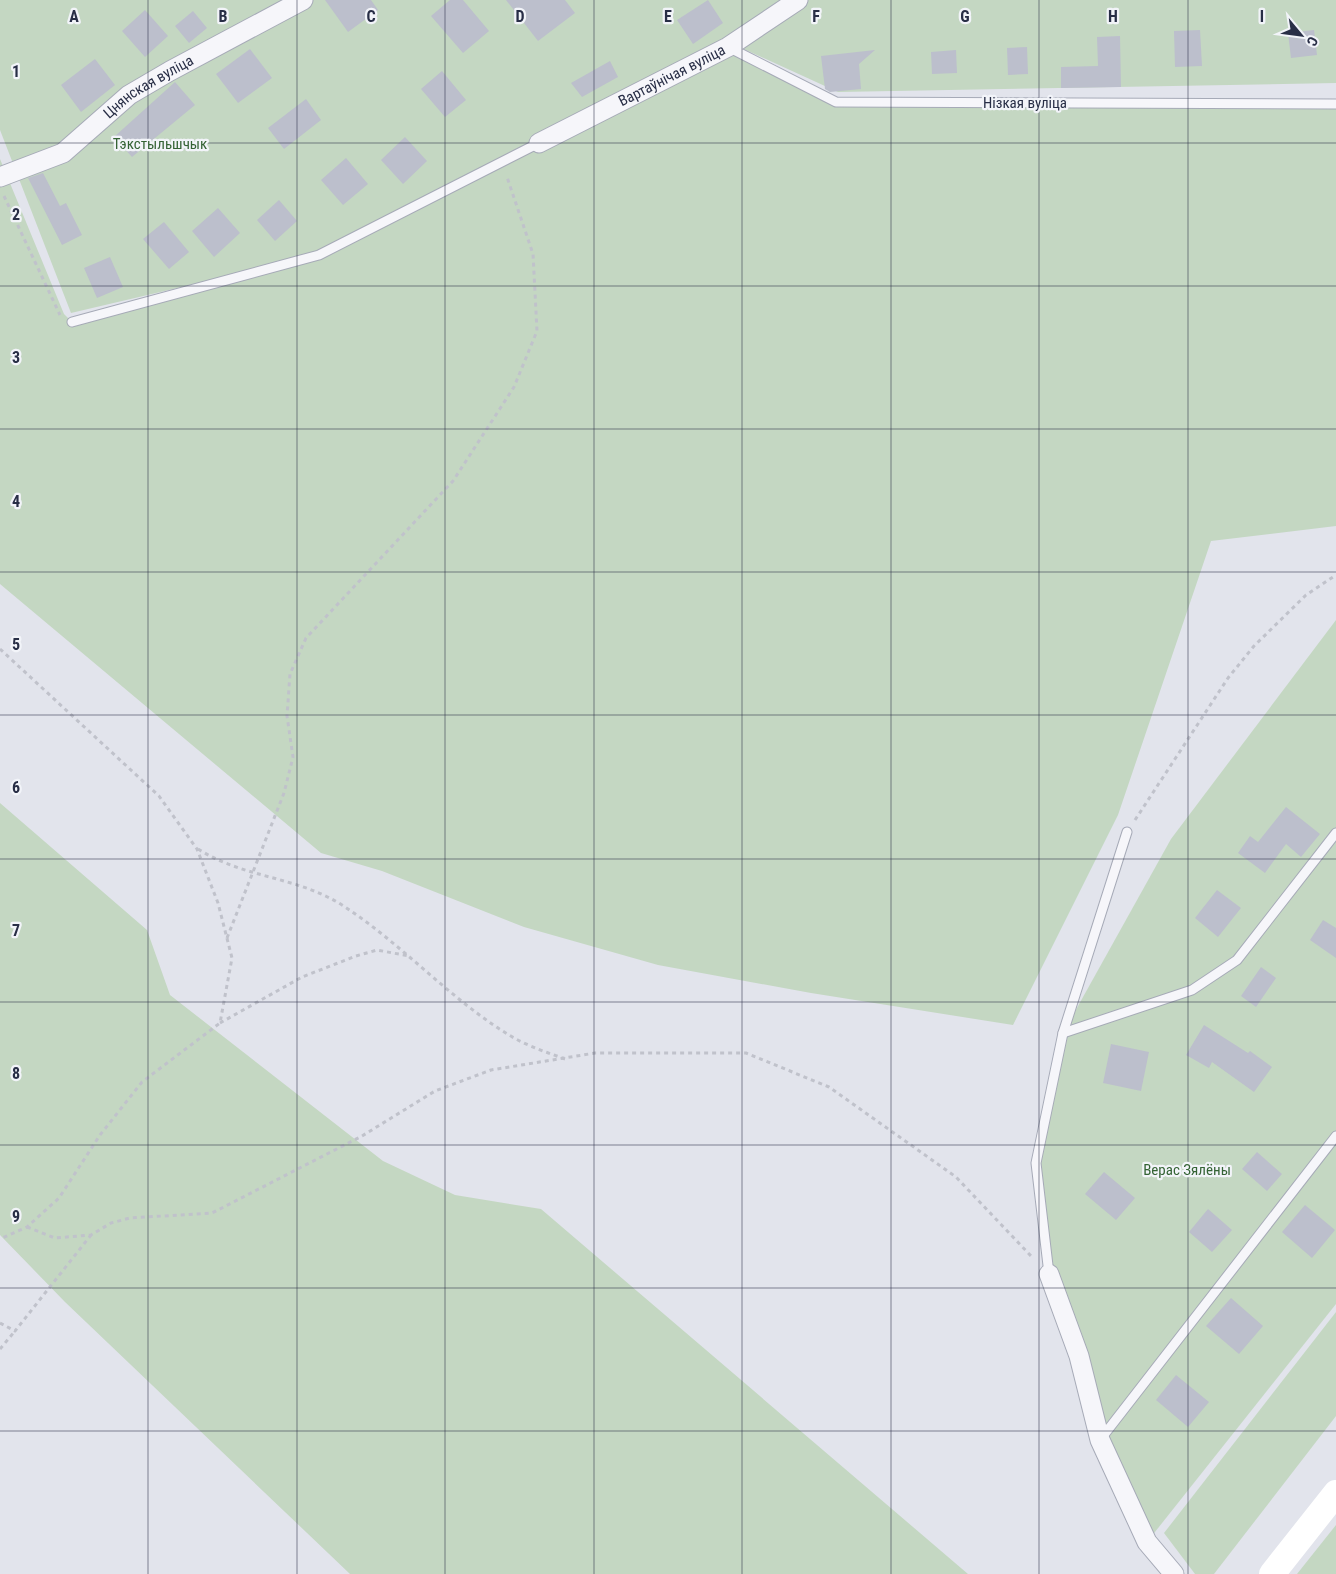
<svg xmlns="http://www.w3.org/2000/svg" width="1336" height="1574" font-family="'Roboto Condensed',sans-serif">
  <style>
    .green { fill: #c4d7c2 }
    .building { fill: #bcbfcc }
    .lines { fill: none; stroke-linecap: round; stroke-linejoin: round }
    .lane-casing { stroke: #a6aab7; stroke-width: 11 }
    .street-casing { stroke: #a6aab7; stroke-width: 21 }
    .path { stroke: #c0c2cb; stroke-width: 3; stroke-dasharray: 4 4; stroke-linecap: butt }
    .lane { stroke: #f6f6fa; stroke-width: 9 }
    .street { stroke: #f6f6fa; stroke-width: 19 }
    .secondary { stroke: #fff; stroke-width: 26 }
    .grid { fill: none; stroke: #282e46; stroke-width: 1; stroke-opacity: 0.55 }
    .labels { text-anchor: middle; stroke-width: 4.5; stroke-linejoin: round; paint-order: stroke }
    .street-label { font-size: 15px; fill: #282e46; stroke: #f2f4f9 }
    .park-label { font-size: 15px; fill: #346334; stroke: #f2f4f9 }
    .grid-label { font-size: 16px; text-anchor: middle; font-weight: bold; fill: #282e46; stroke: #f2f4f9; stroke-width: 4.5; stroke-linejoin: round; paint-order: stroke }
  </style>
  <rect width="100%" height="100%" fill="#e2e4ec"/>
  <g class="green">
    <path d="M0,0h1336v83l-498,9 -114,-52 4,7 108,55 500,2v422l-125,15 -93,274 -105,210 -202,-32 -153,-28 -134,-38 -142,-56 -61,-18 -321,-269v-425l64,155 8,8 224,-62 -225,53 -71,-183z"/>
    <path d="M1336,620v684l-189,238 -98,-268 -13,-111 27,-130 108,-194z"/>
    <path d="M0,803l147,127 23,65 213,166 72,34 86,14 427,365h-618l-285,-272 -65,-67z"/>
    <path d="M1336,1312v104l-122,158h-19l-31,-41z"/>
    <path d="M1336,1525v49h-39z"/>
  </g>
  <g class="building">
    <path d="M325,0h46l7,10 -30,22z"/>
    <path d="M450,0h13l26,31 -26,22 -32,-37z"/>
    <path d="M506,0h59l10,13 -37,28z"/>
    <path d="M708,0l15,23 -30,21 -16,-24z"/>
    <path d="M145,10l23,26 -23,21 -23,-26z"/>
    <path d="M193,11l14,17 -18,15 -14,-17z"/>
    <path d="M1200,30l2,36 -27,1 -1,-36z"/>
    <path d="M1314,30l3,25 -26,3 -3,-25z"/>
    <path d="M1120,36l1,51 -60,1v-21l37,-1 -1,-29z"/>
    <path d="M1027,47l1,27 -20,1 -1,-27z"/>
    <path d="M250,49l22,29 -34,25 -22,-29z"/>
    <path d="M875,50l-16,14 2,25 -31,3 -5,-3 -4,-33z"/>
    <path d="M956,50l1,23 -25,1 -1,-22z"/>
    <path d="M95,59l20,26 -34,27 -20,-27z"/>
    <path d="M610,61l8,16 -36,20 -11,-14z"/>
    <path d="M442,71l24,29 -21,17 -24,-28z"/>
    <path d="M175,82l20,23 -63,52 -18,-20z"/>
    <path d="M306,99l15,21 -37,29 -16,-21z"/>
    <path d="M405,137l22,24 -24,23 -22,-24z"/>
    <path d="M346,158l22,26 -25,21 -22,-25z"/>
    <path d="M43,173l17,33 6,-3 16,32 -20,10 -34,-67z"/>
    <path d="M279,200l18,21 -22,20 -18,-21z"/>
    <path d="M218,208l22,25 -26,24 -22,-26z"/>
    <path d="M164,222l25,30 -20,17 -26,-30z"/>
    <path d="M110,257l13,30 -26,11 -13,-30z"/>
    <path d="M1286,807l34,27 -19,23 -15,-13 -21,29 -27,-20 12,-17 8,6z"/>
    <path d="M1217,890l24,18 -23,29 -23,-19z"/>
    <path d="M1323,920l13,8v30l-26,-18z"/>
    <path d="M1261,967l15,11 -20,29 -15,-11z"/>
    <path d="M1204,1025l44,28 2,-2 22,16 -18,25 -42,-30 -3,6 -23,-13z"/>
    <path d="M1111,1044l38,8 -8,39 -38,-8z"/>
    <path d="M1257,1152l25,22 -15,17 -25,-22z"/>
    <path d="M1104,1172l31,26 -19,22 -31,-26z"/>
    <path d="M1305,1205l30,25 -23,28 -30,-26z"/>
    <path d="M1208,1209l24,21 -20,22 -23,-20z"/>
    <path d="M1231,1298l32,28 -24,28 -33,-28z"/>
    <path d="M1176,1375l33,27 -21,25 -32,-27z"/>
  </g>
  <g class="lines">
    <g class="lane-casing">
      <g id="lane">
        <path d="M728,47l108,55 500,2"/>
        <path d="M72,322l247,-67 220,-112"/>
        <path d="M1063,1033l129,-43 45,-30 99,-127"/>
        <path d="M1049,1274l-13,-111 27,-130 64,-201"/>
        <path d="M1100,1440l236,-304"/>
      </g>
    </g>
    <g class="street-casing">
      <g id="street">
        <path id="s1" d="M539,143l189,-96 70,-47"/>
        <path id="s2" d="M0,177l63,-24 66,-58 41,-24 133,-71"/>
        <path d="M1049,1274l30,82 21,84 47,102 27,32"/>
      </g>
    </g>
    <g class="path">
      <path d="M4,196l56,119"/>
      <path d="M0,649l159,147 38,53 21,54 14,55 -12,65 -78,59 -42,53 -41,63 -32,29 -27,12"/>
      <path d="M1135,820l93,-142 26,-32 52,-51 30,-20"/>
      <path d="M198,849c47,30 101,27 147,58 58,38 105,92 164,128 18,11 37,17 56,24"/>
      <path d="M227,938l57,-145 9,-36 -6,-41 3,-42 16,-36 147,-157 61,-94 23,-56 -4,-77 -26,-77"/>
      <path d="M220,1023l82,-46 54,-21 21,-6 32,6"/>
      <path d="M27,1227l28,11 36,-3 20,-12 19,-5 82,-5 150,-77 73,-45 56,-21 104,-17h151l83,34 127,90 75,79"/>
      <path d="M0,1323l15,8 76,-96"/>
      <path d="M0,1349l15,-18"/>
    </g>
    <use href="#lane" class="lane"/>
    <use href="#street" class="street"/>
    <path class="secondary" d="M1272,1574l64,-81"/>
  </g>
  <path class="grid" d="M148,0v1574M297,0v1574M445,0v1574M594,0v1574M742,0v1574M891,0v1574M1039,0v1574M1188,0v1574M0,143h1336M0,286h1336M0,429h1336M0,572h1336M0,715h1336M0,859h1336M0,1002h1336M0,1145h1336M0,1288h1336M0,1431h1336"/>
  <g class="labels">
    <g class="street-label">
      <text dy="5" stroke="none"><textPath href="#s1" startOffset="149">Вартаўнічая вуліца</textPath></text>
      <text dy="5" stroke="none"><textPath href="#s2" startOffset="176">Цнянская вуліца</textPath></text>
      <text x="1025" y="108">Нізкая вуліца</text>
    </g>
    <g class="park-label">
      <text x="160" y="149">Тэкстыльшчык</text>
      <text x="1187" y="1175">Верас Зялёны</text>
    </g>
  </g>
  <g class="grid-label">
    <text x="74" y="22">A</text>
    <text x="223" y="22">B</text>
    <text x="371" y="22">C</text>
    <text x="520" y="22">D</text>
    <text x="668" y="22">E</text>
    <text x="816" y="22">F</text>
    <text x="965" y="22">G</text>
    <text x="1113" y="22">H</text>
    <text x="1262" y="22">I</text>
    <text x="16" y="77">1</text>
    <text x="16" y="220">2</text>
    <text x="16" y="363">3</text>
    <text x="16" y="507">4</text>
    <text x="16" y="650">5</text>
    <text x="16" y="793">6</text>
    <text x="16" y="936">7</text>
    <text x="16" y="1079">8</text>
    <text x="16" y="1222">9</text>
  </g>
  <g transform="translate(1301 35) rotate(119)" stroke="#f2f4f9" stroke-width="4" paint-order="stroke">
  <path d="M0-4L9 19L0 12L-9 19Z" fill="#282e46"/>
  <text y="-8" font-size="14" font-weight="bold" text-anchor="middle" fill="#282e46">С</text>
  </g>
</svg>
